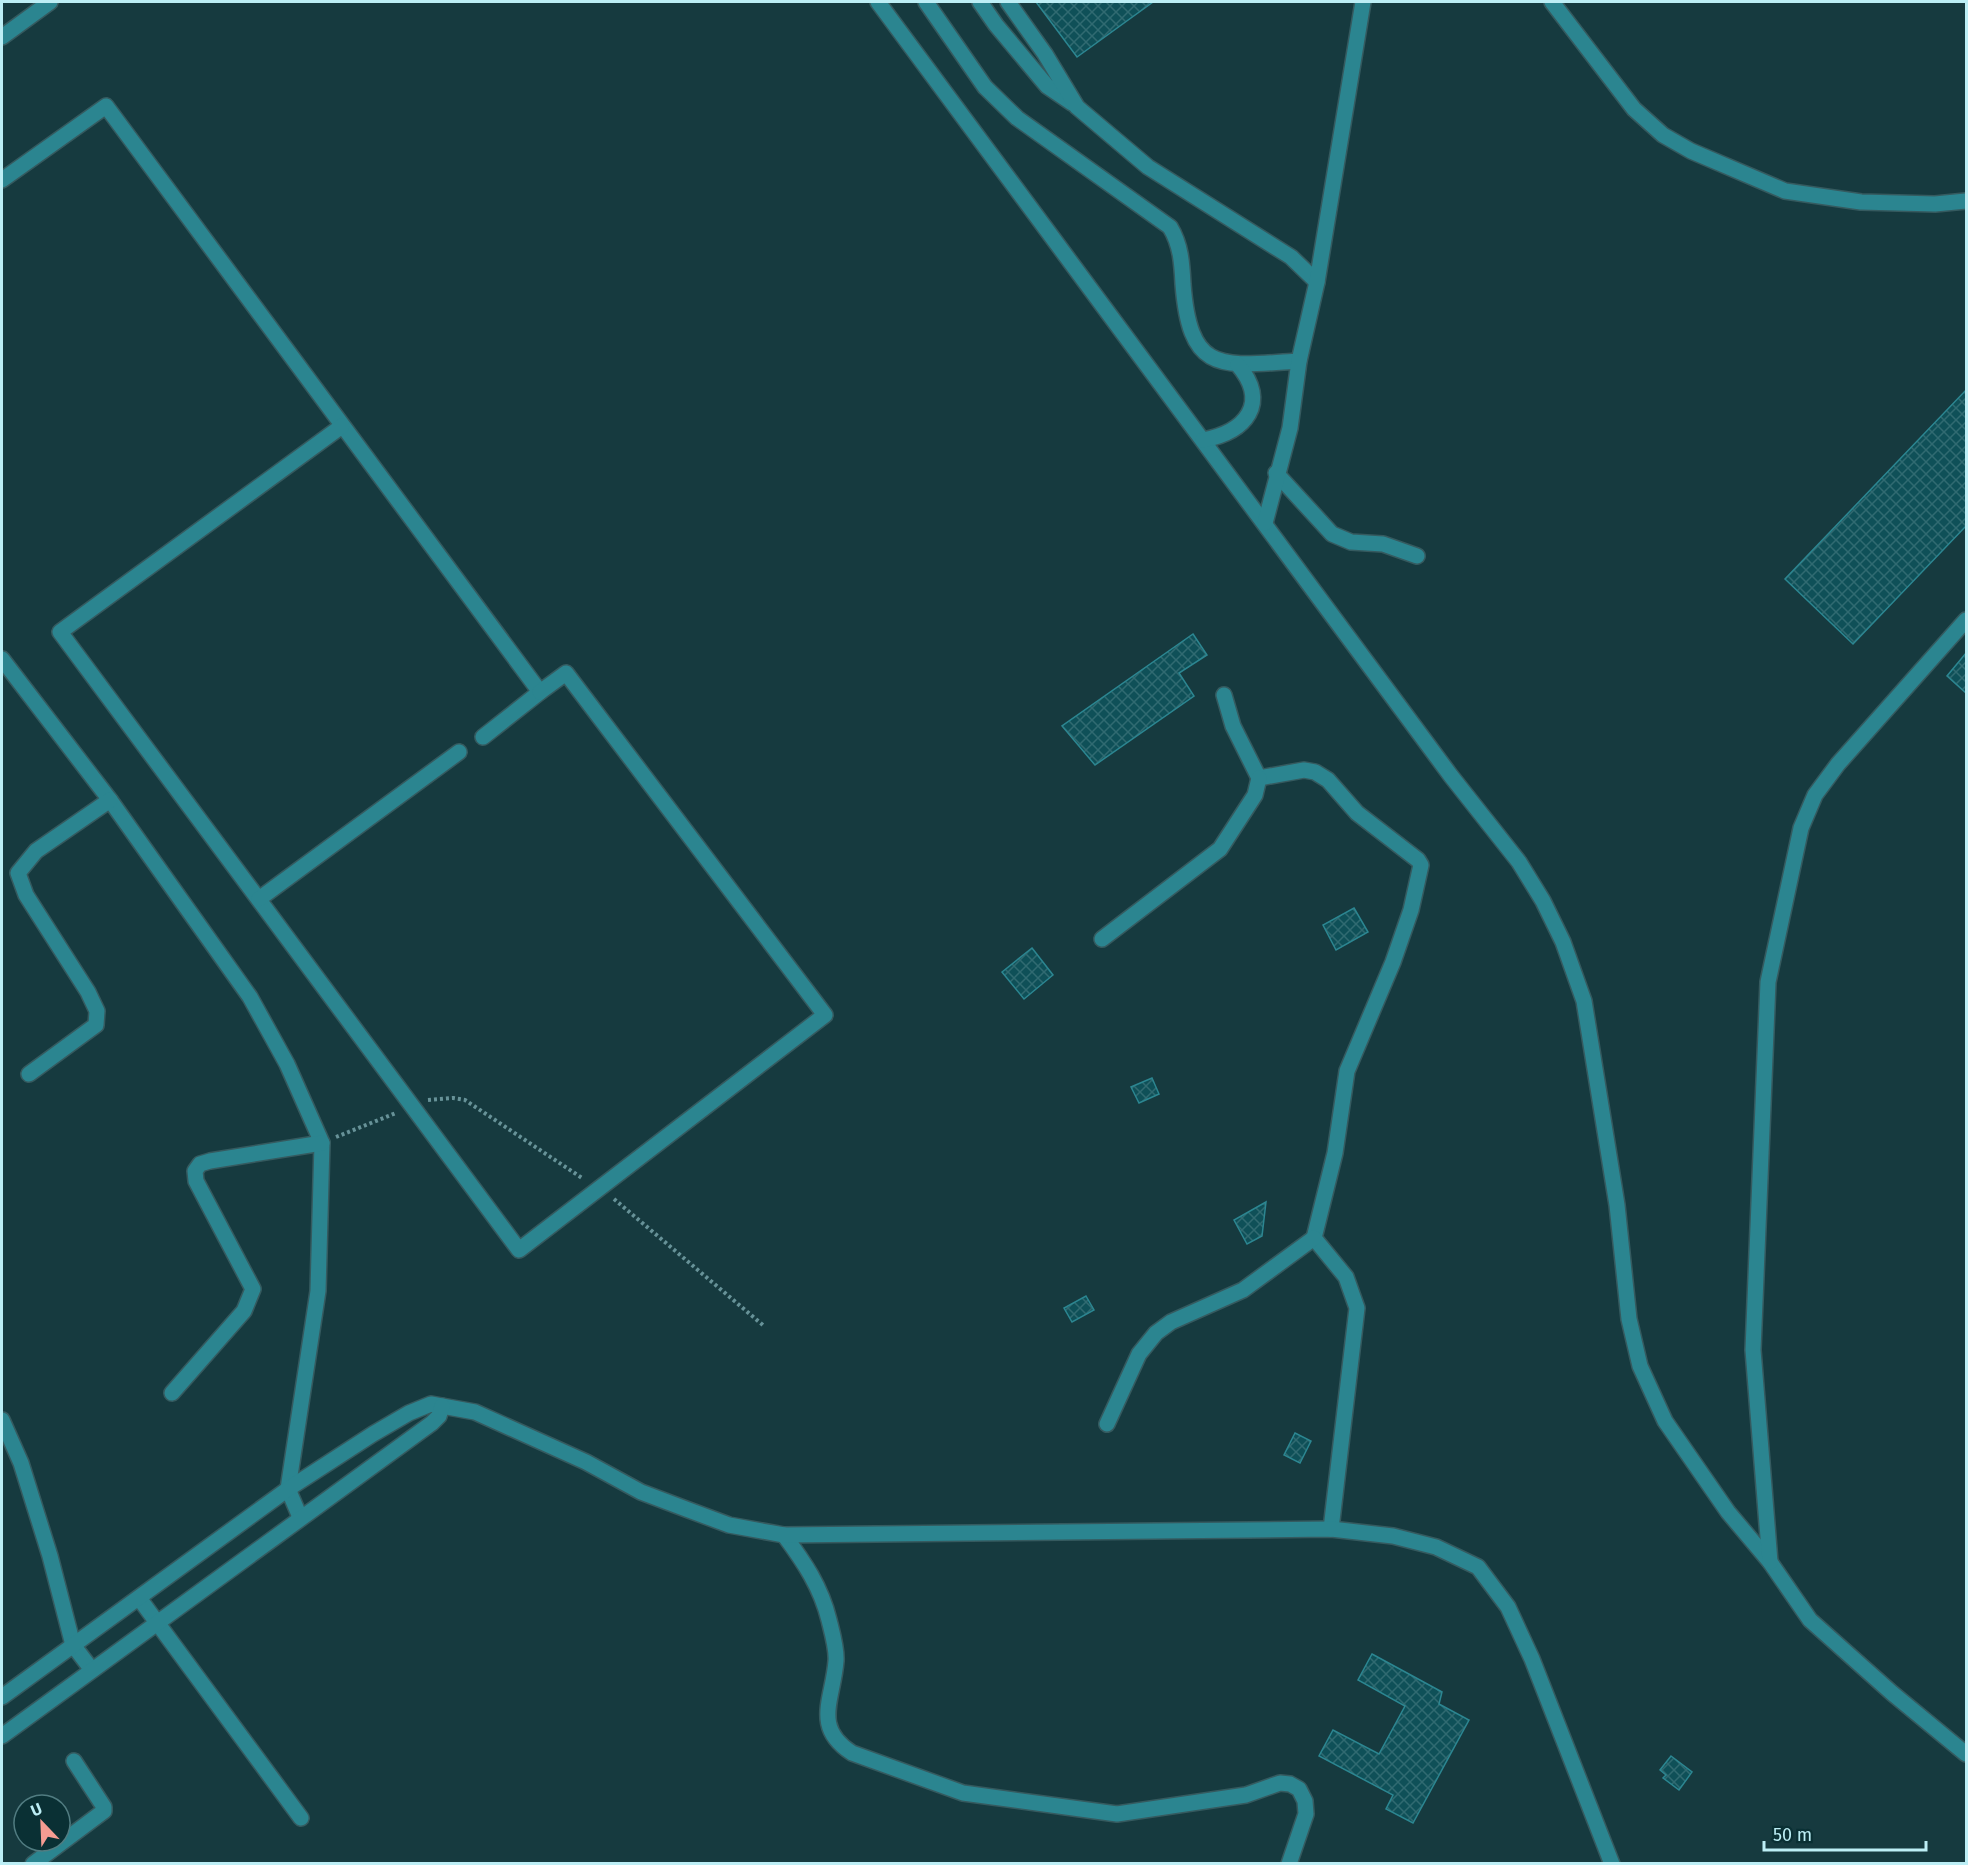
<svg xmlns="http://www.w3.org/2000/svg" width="1968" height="1865" font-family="'Fira Sans',sans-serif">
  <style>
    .building { fill: url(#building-cross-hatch); stroke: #2c8691; stroke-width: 1.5 }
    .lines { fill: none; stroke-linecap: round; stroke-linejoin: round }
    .minor-casing { stroke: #355a5f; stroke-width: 18 }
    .path { stroke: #679298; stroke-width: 4; stroke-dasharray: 3 3; stroke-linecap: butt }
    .minor { stroke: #2b8590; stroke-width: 15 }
  </style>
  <defs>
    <pattern id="building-cross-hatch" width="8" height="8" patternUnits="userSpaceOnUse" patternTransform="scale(1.5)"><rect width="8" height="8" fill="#0f5058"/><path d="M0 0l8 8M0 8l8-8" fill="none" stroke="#306a71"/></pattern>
  </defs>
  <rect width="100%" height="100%" fill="#163a3f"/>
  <g class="building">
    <path d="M1036,2h117l-76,55z"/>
    <path d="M1966,390v136l-113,118 -68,-65z"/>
    <path d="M1193,634l14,21 -28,18 15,23 -99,69 -33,-39z"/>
    <path d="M1966,653v40l-19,-17z"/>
    <path d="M1354,908l14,24 -32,18 -13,-25z"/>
    <path d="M1032,948l21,27 -29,24 -22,-27z"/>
    <path d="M1152,1078l7,16 -20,9 -8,-16z"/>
    <path d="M1266,1202l-4,34 -15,8 -13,-24z"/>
    <path d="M1086,1296l8,14 -22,12 -8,-14z"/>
    <path d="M1295,1433l16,8 -11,22 -16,-8z"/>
    <path d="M1372,1654l70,38 -3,12 30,16 -56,103 -27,-14 7,-14 -74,-39 14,-26 46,24 26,-48 -47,-26z"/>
    <path d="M1671,1756l21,16 -13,18 -16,-12 3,-3 -6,-5z"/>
  </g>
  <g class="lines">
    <g class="minor-casing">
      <g id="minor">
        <path d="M878,2l573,774 68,86 24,39 20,41 21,59 33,204 12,114 11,47 25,55 63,91 42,50 40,58 82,73 74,61"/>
        <path d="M926,2l59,85 32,31 153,109c11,18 12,37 13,57 7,91 38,82 116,77"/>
        <path d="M980,2l16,23 51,61 25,17"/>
        <path d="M1008,2l37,52 32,53 71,60 143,90 26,25"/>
        <path d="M1552,2l82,107 29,26 28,16 94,40 76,11 74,2 31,-3"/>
        <path d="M2,37l48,-35"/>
        <path d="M2,180l104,-74 434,586 -57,45"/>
        <path d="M342,426l-282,206 459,618 306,-235 -259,-342 -26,19"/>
        <path d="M1203,440c43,-8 67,-37 35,-75"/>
        <path d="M1276,473l56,61 19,8 32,2 34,12"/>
        <path d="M1265,523l25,-95 9,-67 18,-79 46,-280"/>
        <path d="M2,659l108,141 140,197 37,67 35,79 -4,148 -30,198 12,28"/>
        <path d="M1224,695l9,31 26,52 45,-8 11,2 13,8 29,33 61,47 3,5 -10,45 -18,52 -46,109 -12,82 -21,85 32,39 11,31 -26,221"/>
        <path d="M259,899l200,-147"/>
        <path d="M1102,939l118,-90 35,-54 4,-17"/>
        <path d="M29,1074l67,-49 1,-14 -9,-19 -62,-97 -8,-22 18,-22 74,-51"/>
        <path d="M172,1393l72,-82 9,-22 -57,-108 -1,-10 5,-7 10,-3 112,-18"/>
        <path d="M2,1420l19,43 29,93 23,89 19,25"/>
        <path d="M1107,1424l32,-70 17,-21 15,-11 72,-32 71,-52"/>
        <path d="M784,1535c20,27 37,52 45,85 3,12 8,29 7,41 -3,39 -24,66 16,92l111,40 154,21 129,-19 34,-12 10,1 9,5 6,12 1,13 -17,50"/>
        <path d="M1770,1562l-17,-212 15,-368 33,-154 14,-33 23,-31 128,-144"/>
        <path d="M139,1598l162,220"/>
        <path d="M2,1697l286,-208 85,-55 36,-21 22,-9 44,8 111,50 55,30 45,17 43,16 55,10 547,-6 62,7 43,11 42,20 30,40 24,52 80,205"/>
        <path d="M2,1736l430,-313 7,-7 3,-10"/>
        <path d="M33,1864l71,-53v-4l-30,-46"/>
      </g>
    </g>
    <g class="path">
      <path d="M428,1100l25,-2 12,2 117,78"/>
      <path d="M336,1137l60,-24"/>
      <path d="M614,1199l150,127"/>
    </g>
    <use href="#minor" class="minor"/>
  </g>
  <rect width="1968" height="1865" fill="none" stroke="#bceef5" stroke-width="6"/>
  <g transform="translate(42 1823) rotate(337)"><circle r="28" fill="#0a3034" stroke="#517c81" stroke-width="1.5"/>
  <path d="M0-4.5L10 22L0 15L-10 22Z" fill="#f59c92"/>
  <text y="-9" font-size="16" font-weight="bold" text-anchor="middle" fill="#bceef5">U</text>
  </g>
  <path d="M1764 1841v9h162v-9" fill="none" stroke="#bceef5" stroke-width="3"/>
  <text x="1773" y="1841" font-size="18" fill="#bceef5" stroke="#0a3034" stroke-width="4.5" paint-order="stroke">50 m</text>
</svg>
